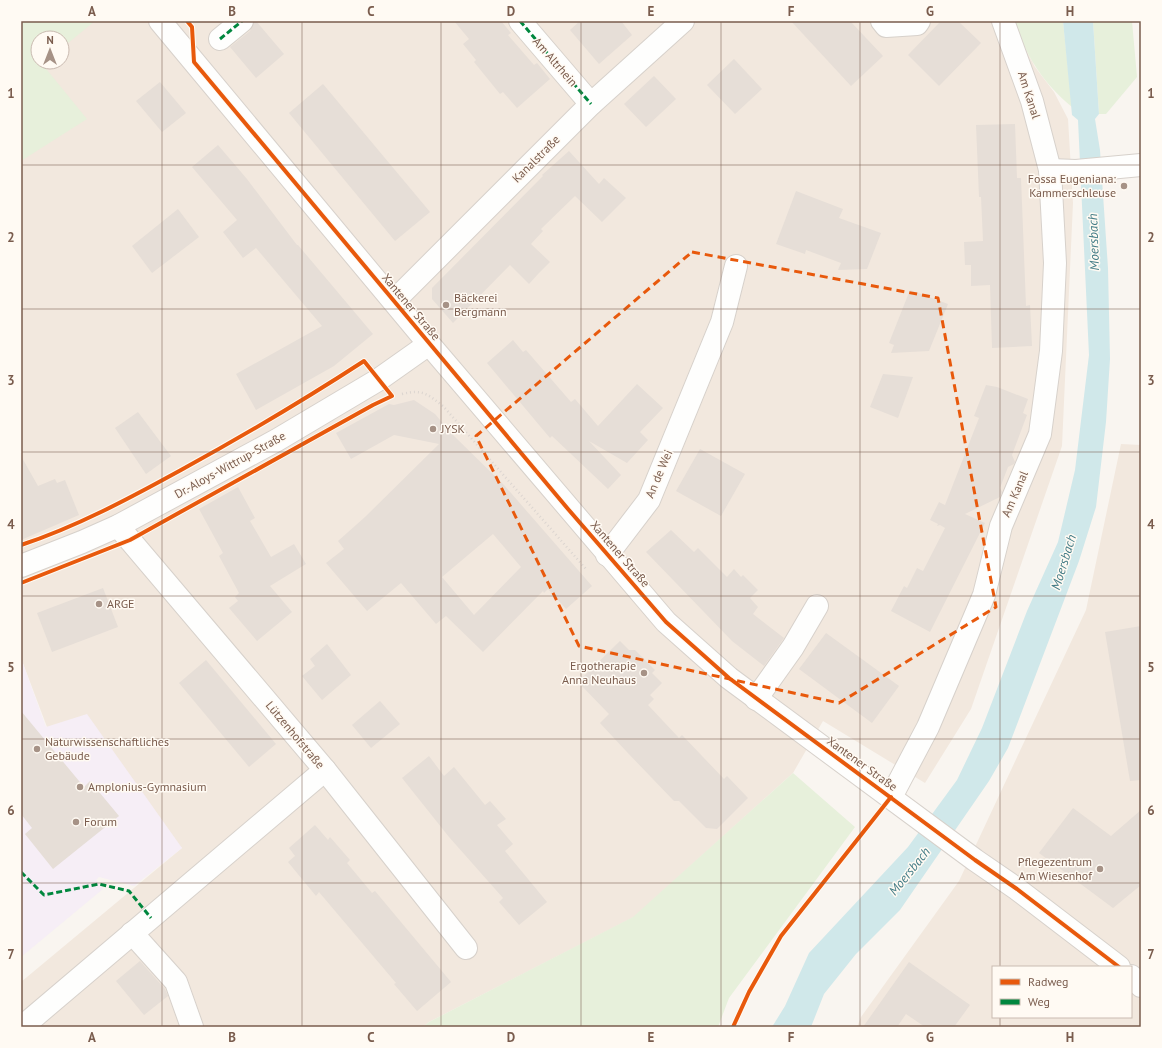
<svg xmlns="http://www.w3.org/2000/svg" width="1162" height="1048" font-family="'PT Sans',sans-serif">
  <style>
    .residential { fill: #f2e8de; fill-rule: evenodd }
    .education { fill: #f6eef6 }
    .green { fill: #e7f0db }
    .water { fill: #d0e8ea }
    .building { fill: #e6ded7; fill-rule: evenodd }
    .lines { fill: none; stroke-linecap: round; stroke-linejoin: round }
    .minor-casing { stroke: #d7d1cb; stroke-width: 24 }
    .path { stroke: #dcd5d0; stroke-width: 2.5; stroke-dasharray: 1 3; stroke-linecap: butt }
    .minor { stroke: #fefefd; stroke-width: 22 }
    .quiet { stroke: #00873e; stroke-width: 3; stroke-dasharray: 6 3; stroke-linecap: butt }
    .cycleway-casing { stroke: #fffaf3; stroke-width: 6 }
    .cycleway { stroke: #e8590c; stroke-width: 4 }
    .marked { fill: none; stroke: #e8590c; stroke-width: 3; stroke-dasharray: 8 5; stroke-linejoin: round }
    .grid { fill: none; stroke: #7a5c4d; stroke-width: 1; stroke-opacity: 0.55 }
    .poi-dot { fill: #a69286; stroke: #fffaf3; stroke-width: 1.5 }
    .labels { text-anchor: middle; stroke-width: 3; stroke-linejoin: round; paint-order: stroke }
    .street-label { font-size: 12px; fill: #7a5c4d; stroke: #fffaf3 }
    .poi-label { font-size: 12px; fill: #7a5c4d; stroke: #fffaf3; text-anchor: start }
    .water-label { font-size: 13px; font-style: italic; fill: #437c86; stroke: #fffaf3 }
    .neatline { fill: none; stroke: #7a5c4d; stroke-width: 1.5 }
    .grid-label { font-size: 13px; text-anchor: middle; font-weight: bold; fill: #7a5c4d }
  </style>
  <rect width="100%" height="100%" fill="#f9f5f0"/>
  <g class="residential">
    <path d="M21,21h993l6,18 15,28 19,25 14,27 5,84 -11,243 -91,263 -46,74 -102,-62 -30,52 -159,144 -205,105 -6,5h-402v-45l161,-134 -135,-121 -26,-69zM38,38h24v24h-24z"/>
    <path d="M1121,444l20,1v582h-284l4,-10 98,-136 127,-271zM993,967h138v50h-138z"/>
  </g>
  <path class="education" d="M21,658l25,69 41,-13 95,134 -48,38 -35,-9 -3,3 7,9 -82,68z"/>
  <g class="green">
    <path d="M21,21h74l-33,27v-10h-24v24h8l-3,3 44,54 -66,42z"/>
    <path d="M1014,21h49l9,86c-29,-24 -46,-51 -58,-86z"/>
    <path d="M1093,21h39l5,56 -31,37h-7z"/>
    <path d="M793,773l62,54 -126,171 -11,29h-295l6,-5 204,-105z"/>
  </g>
  <path class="water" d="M1063,21h30l6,93 -4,5 5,31 8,118 2,91 -4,63 -10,85 -17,54 -71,187 -19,33 -89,129 -44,44 -32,40 -13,33h-39l13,-21 24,-53 99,-106 49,-67 25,-52 45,-117 31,-69 17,-72 14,-115 -11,-235 -6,-5z"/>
  <g class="building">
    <path d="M254,21h2l28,33 -28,24 -26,-31 20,-16z"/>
    <path d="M454,21h47l10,12 -3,2 26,30 3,-2 13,16 -33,29 -14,-16 -3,2 -26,-32 2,-2 -13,-16 6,-5z"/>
    <path d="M580,21h41l11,14 -33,29 -29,-34z"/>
    <path d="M791,21h59l33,35 -32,30z"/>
    <path d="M941,21h17l23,22 -42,43 -31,-31z"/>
    <path d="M734,59l28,30 -27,25 -28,-29z"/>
    <path d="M654,76l22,23 -30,28 -22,-23z"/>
    <path d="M160,82l26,31 -24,19 -26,-31z"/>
    <path d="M323,84l107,128 -35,29 -106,-128z"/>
    <path d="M1015,124l2,54h4l5,128 4,-1 2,41 -40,2 -2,-63 -19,1v-21h-6l-1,-23 19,-1 -2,-44h-2l-3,-72z"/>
    <path d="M218,145l29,34 50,66h1l75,89 -39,32 -78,44 -20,-36 86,-48 -66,-78 -13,10 -20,-26 14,-12 -45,-53z"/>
    <path d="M569,151l30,33 5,-6 22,20 -24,24 -27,-26 -34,33 2,2 -12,13 19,18 -11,11 -10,11 -19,-19 -57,58 -21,-24v-11l111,-112 -1,-1z"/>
    <path d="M796,191l47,18 -4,9 42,15 -14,36 -29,1 3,-7 -35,-13 -1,4 -29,-10z"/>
    <path d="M178,209l21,28 -47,36 -20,-27z"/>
    <path d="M910,290l38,14 -19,47 -38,2 3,-8 -5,-2z"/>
    <path d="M513,340l10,12 3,-2 45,52 4,-3 23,27 39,-42 26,24 -23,24 8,8 -21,23 -38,-22 32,34 -13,14 -56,-53 -2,2 -63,-75z"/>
    <path d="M883,374l30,3 -15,41 -28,-11z"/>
    <path d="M986,385l11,2 31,12 -5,14 4,2 -15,40 3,7 -1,2 -6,3 -8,21 2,4 -2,5 -35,17 20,9 -55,109 -39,-21 13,-25 3,2 10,-20 6,3 22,-43 -5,-3 -3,1 1,-2 -8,-4 9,-18 6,3 34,-87 -5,-2z"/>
    <path d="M414,400l21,14 17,20 52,51 88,101 -26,23 -18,-20 -4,4 -1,-2 -60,61 -37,-36 -10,8 -35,-41 -34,28 -41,-48 18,-14 -6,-8 27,-24 74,-73 -45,-9 -43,24 -15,-26 53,-29 5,1zM493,534l28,33 -47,48 -32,-38z"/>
    <path d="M138,412l33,44 -25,18 -31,-46z"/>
    <path d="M700,449l45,25 -24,42 -45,-25z"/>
    <path d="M21,456l17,30 17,-7 2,4 8,-3 14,35 -58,25z"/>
    <path d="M238,487l17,31 -5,3 21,36 23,-13 12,20 -36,22 22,26 -35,29 -28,-33 9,-7 -3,-4 4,-4 -20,-37 4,-3 -24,-44z"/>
    <path d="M671,530l23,22 4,-4 29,29 7,-8 7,8 2,-2 15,15 -8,8 8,9 -5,7 31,24 -20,28 -32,-25 -86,-89z"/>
    <path d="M103,588l15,39 -66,25 -15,-39z"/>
    <path d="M1141,626v154l-11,1 -25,-149z"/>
    <path d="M826,633l73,53 -27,37 -73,-54z"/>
    <path d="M620,641l9,9h6l20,20 -3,3 10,10 -12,12 4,4 -6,6 31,33 3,-3 42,44 3,-3 21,22 -31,31 -11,-1 -27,-27h-5l-48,-50 -26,-28 9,-9 -31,-32z"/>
    <path d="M327,644l24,31 -29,25 -20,-24 13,-10 -5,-7z"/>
    <path d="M206,660l70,84 -27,23 -70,-84z"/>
    <path d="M380,701l20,23 -29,24 -19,-23z"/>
    <path d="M21,711l63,76 6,-6 29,35 -66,53 -28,-35 7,-6 -11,-14z"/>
    <path d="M429,756l15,20 10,-9 31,38 5,-4 16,18 -9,6 16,19 -8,7 42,51 -28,23 -20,-23 4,-4 -54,-61 -47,-59z"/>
    <path d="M1073,808l38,28 30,-26v75l-28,23 -74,-55z"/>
    <path d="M315,825l13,15 2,-3 20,23 -3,3 25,30 3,-2 76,91 -34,29 -23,-27 2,-1 -77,-91 -3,4 -28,-34 7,-6 -6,-8z"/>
    <path d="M140,961l25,28 3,7 -24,19 -28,-34z"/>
    <path d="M909,962l61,43 -16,22h-29l-19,-13 -9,13h-34z"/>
  </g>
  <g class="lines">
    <g class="minor-casing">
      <g id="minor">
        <path d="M160,21l269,323 237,278 63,56 246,182 42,29 102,78"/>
        <path d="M520,21l71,83"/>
        <path d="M882,21l4,5 31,-2 2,-3"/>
        <path d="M220,39l22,-18"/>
        <path d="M1050,170l26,1 65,-6"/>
        <path d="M394,301l197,-197 92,-83"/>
        <path d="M118,526l207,244 141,178"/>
        <path d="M607,555l42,-55 73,-178 14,-56"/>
        <path d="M21,566l61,-24 36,-16 159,-86 101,-60 51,-36"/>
        <path d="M756,699l37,-52 24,-41"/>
        <path d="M891,797l37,-70 56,-132 17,-69 39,-92 11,-83 4,-88 -5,-93 -18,-69 -29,-80"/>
        <path d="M132,933l44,49 16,45"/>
        <path d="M1131,976l10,10"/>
        <path d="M22,1027l303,-257"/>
      </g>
    </g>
    <path class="path" d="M402,394c21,-5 25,0 41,12l143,163"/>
    <use href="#minor" class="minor"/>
    <g class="quiet">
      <path d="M520,21l71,83"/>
      <path d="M220,39l22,-18"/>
      <path d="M21,872l23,23 55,-11 30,7 22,27"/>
    </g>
    <g class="cycleway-casing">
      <g id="cycleway">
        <path d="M187,21l5,6 2,35 374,447 98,113 63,56 246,182 42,29 102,78"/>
        <path d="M21,545c55,-18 109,-47 160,-75 62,-34 123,-70 183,-109l28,35 -19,9 -243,135 -109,43"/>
        <path d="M733,1027l16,-35 32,-56 110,-139"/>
      </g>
    </g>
    <use href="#cycleway" class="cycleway"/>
  </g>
  <path class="marked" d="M692,252l246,46 58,309 -157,96 -260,-57 -103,-210z"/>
  <path class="grid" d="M162,21v1006M302,21v1006M441,21v1006M581,21v1006M721,21v1006M860,21v1006M1000,21v946M21,165h1120M21,309h1120M21,452h1120M21,596h1120M21,739h1120M21,883h1120M1000,1017v10"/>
  <g class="poi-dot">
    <circle cx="1124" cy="186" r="4"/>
    <circle cx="446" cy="305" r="4"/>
    <circle cx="433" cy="429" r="4"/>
    <circle cx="99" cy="604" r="4"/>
    <circle cx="644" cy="673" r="4"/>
    <circle cx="37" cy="749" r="4"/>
    <circle cx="80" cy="787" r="4"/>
    <circle cx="76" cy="822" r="4"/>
    <circle cx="1100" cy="869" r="4"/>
  </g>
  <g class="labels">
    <g class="street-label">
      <text transform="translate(555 62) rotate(49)" y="4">Am Altrhein</text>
      <text transform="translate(1029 95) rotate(72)" y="4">Am Kanal</text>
      <text transform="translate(536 159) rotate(-45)" y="4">Kanalstraße</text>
      <text transform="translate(411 307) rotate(50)" y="4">Xantener Straße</text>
      <text transform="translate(230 465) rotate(-29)" y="4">Dr.-Aloys-Wittrup-Straße</text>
      <text transform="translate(659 474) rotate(-67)" y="4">An de Wei</text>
      <text transform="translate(1015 494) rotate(-67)" y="4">Am Kanal</text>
      <text transform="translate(620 554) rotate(49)" y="4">Xantener Straße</text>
      <text transform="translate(295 735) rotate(50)" y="4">Lützenhofstraße</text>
      <text transform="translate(862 764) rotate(36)" y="4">Xantener Straße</text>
    </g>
    <g class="poi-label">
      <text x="1116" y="183" text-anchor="end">Fossa Eugeniana:<tspan x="1116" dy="14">Kammerschleuse</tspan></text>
      <text x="454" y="302">Bäckerei<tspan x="454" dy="14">Bergmann</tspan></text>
      <text x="441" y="433">JYSK</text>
      <text x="107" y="608">ARGE</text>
      <text x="636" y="670" text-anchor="end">Ergotherapie<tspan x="636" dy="14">Anna Neuhaus</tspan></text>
      <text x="45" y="746">Naturwissenschaftliches<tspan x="45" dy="14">Gebäude</tspan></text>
      <text x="88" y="791">Amplonius-Gymnasium</text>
      <text x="84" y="826">Forum</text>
      <text x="1092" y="866" text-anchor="end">Pflegezentrum<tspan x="1092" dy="14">Am Wiesenhof</tspan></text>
    </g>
    <g class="water-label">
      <text transform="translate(1093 242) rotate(-92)" y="5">Moersbach</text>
      <text transform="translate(1063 562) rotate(-73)" y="5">Moersbach</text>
      <text transform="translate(909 871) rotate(-51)" y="5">Moersbach</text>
    </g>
  </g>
  <rect width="1162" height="1048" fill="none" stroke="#fffaf3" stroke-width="44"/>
  <rect x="992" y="966" width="140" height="52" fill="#fffaf3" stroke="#cabbb1"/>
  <rect x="1000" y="979" width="20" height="6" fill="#e8590c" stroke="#cabbb1"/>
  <text x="1028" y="986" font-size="12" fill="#7a5c4d">Radweg</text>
  <rect x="1000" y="999" width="20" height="6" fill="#00873e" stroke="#cabbb1"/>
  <text x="1028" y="1006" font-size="12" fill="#7a5c4d">Weg</text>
  <g transform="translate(50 50)"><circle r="19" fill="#fffaf3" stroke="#cabbb1"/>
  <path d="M0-3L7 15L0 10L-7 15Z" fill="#a69286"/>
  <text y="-6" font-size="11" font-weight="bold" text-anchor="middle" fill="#7a5c4d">N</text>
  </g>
  <rect x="22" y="22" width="1118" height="1004" class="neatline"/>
  <g class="grid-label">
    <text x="92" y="16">A</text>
    <text x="232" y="16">B</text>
    <text x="371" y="16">C</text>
    <text x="511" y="16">D</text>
    <text x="651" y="16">E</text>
    <text x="791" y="16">F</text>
    <text x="930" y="16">G</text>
    <text x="1070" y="16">H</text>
    <text x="11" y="98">1</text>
    <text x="1151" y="98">1</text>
    <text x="11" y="242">2</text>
    <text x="1151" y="242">2</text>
    <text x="11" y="385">3</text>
    <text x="1151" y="385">3</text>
    <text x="11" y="529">4</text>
    <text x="1151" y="529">4</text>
    <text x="11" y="672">5</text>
    <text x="1151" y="672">5</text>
    <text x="11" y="815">6</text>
    <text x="1151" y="815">6</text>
    <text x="11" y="959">7</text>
    <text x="1151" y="959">7</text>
    <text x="92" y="1042">A</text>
    <text x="232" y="1042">B</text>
    <text x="371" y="1042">C</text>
    <text x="511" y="1042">D</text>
    <text x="651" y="1042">E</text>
    <text x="791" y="1042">F</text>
    <text x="930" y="1042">G</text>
    <text x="1070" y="1042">H</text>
  </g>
</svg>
